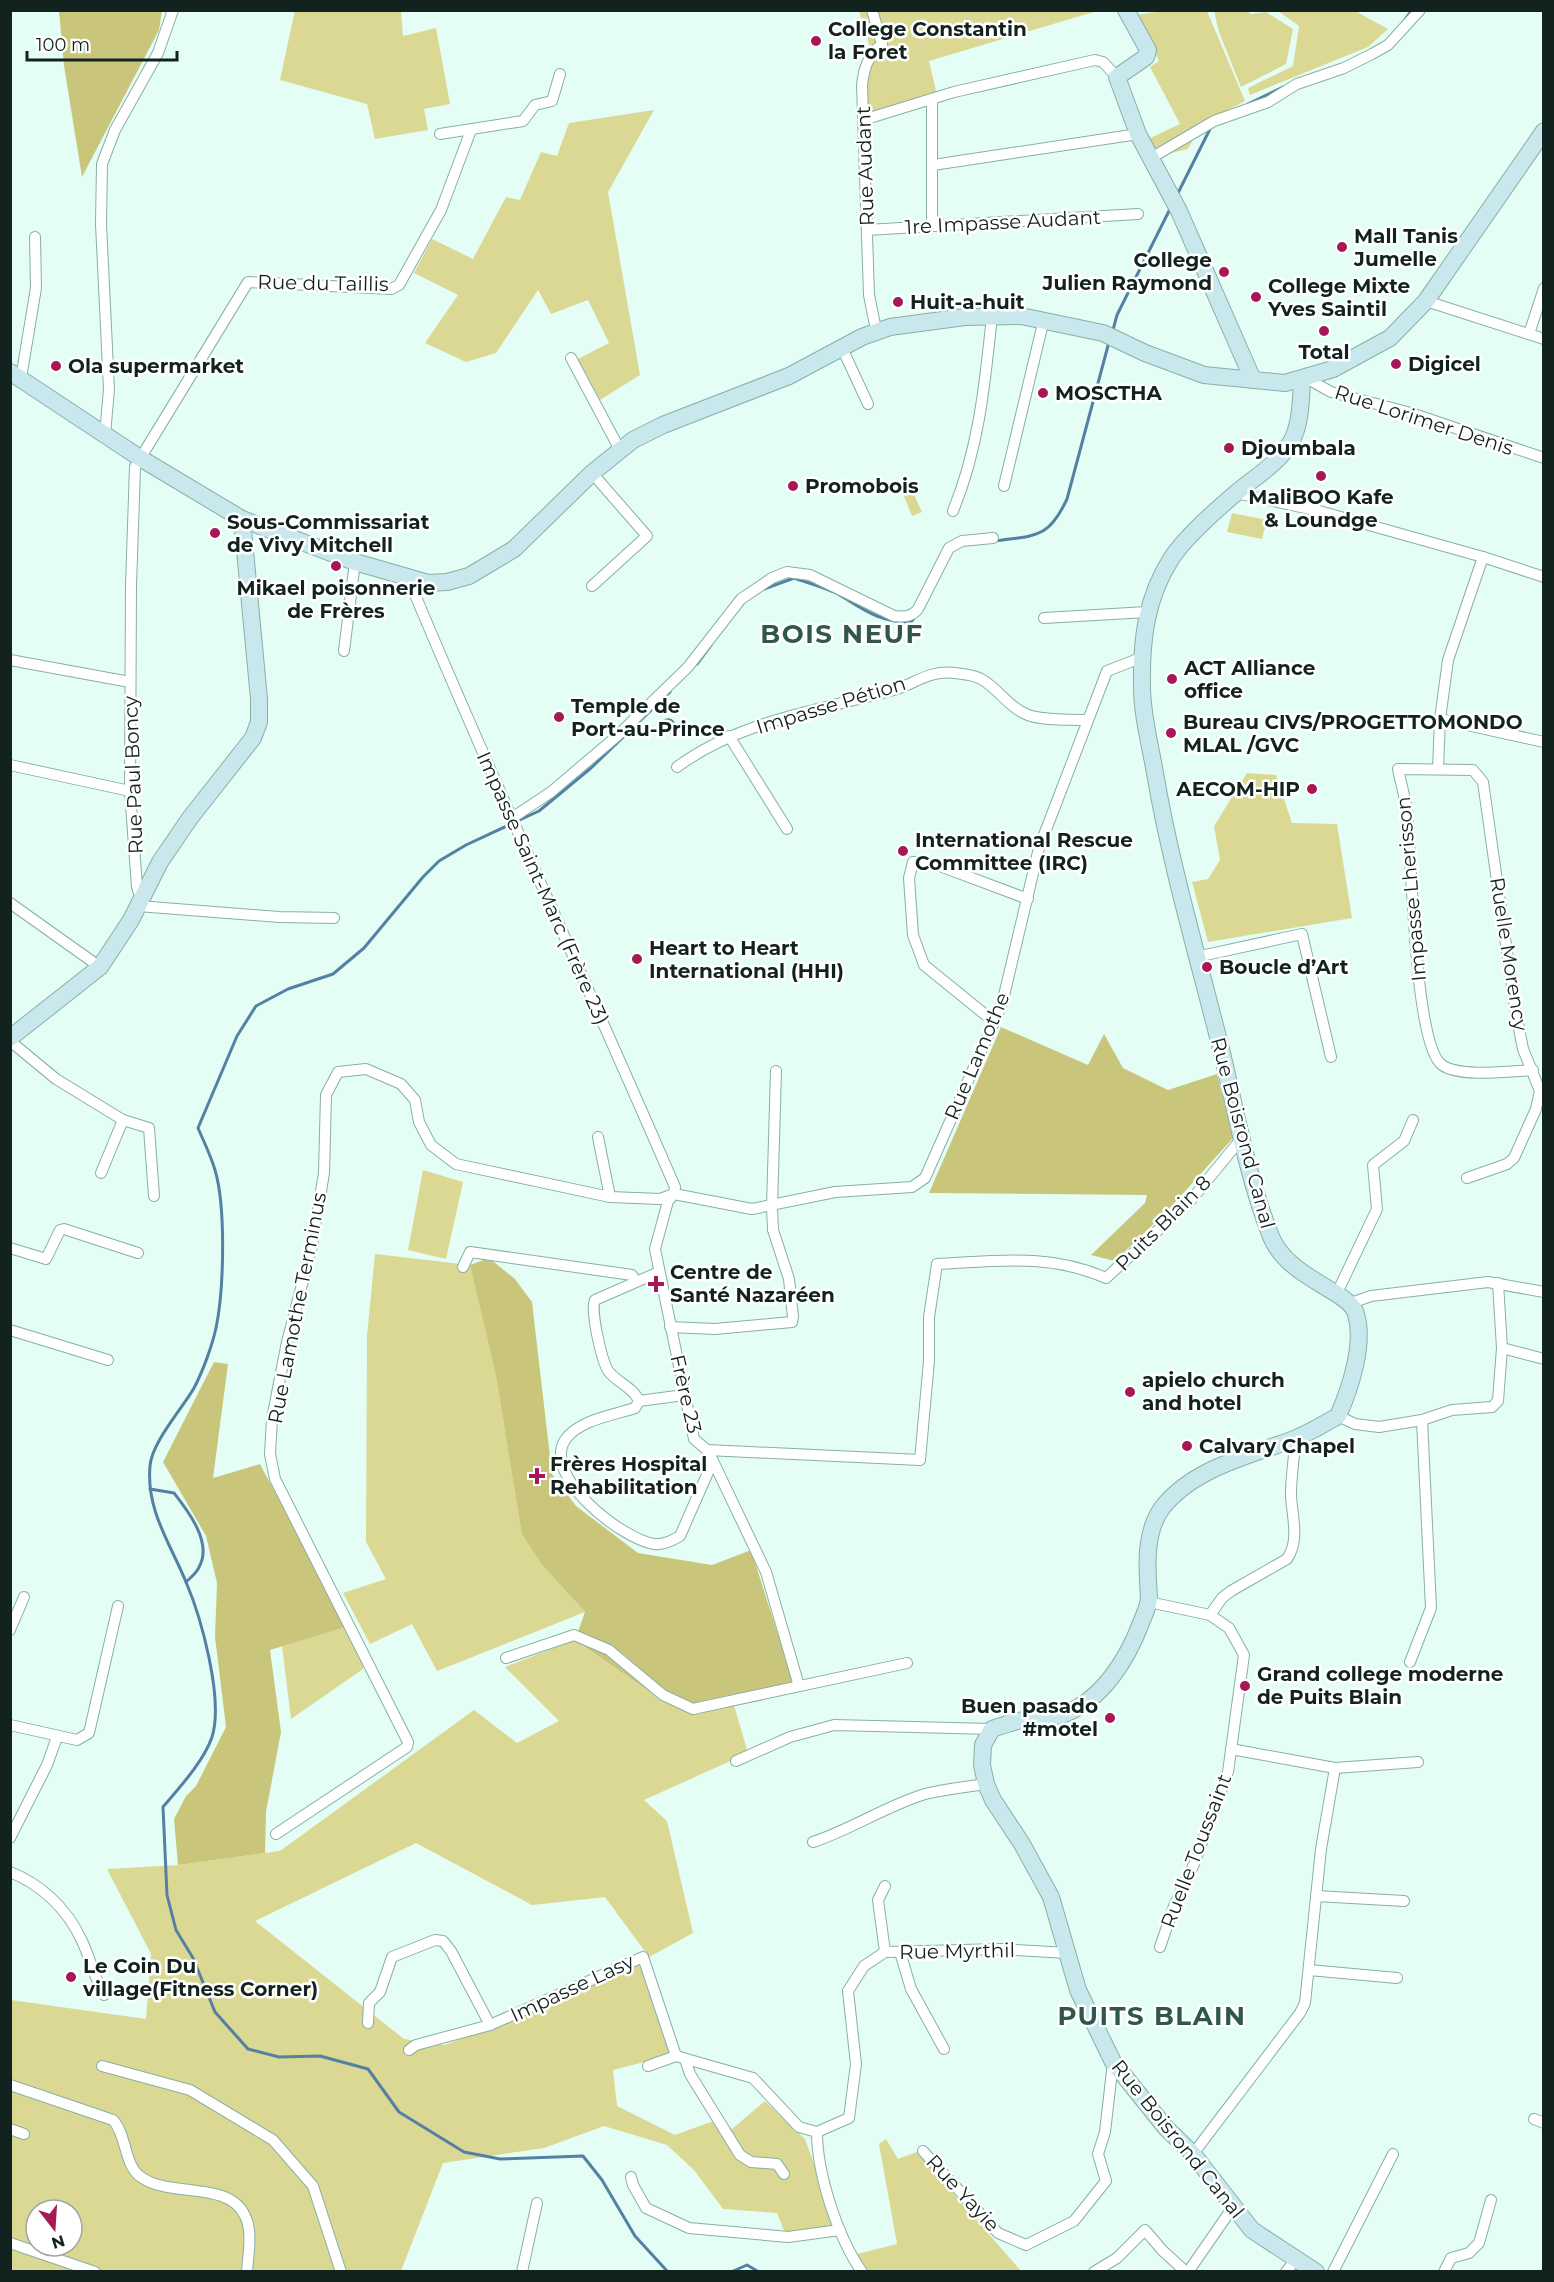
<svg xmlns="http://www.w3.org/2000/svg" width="1554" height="2282" font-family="Montserrat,sans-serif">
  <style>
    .green { fill: #dbd894; fill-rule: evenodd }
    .forest { fill: #c9c67c }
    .water { fill: #70aadc; stroke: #5481a3; stroke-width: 1.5 }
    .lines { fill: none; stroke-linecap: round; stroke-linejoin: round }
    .stream { stroke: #5481a3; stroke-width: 3 }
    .street-casing { stroke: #87b0a5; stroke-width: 12 }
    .secondary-casing { stroke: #87b0a5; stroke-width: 18 }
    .street { stroke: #fff; stroke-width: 10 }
    .secondary { stroke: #c9e8ee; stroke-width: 16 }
    .poi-dot { fill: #a71857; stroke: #fff; stroke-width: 2 }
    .labels { text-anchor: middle; stroke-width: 5; stroke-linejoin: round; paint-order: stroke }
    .poi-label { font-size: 20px; font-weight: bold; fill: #12221e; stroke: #fff; text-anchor: start }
    .street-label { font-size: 20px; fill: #12221e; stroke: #fff }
    .district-label { font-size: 26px; font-weight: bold; letter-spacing: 1.5px; fill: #30574d; stroke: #fff }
  </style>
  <rect width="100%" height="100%" fill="#e4fef6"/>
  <g class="green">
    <path d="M295,10l106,1 2,25 33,-8 14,76 -26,5 4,21 -53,9 -8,-35 -87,-24z"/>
    <path d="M1169,10l38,1 38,90c-25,13 -44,22 -57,48l-34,8 -8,-17 34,-16 -30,-57 9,-6 -23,-46z"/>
    <path d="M859,11h238l-168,50 8,34 -69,18 -6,-32 9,-30z"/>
    <path d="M1214,11h33l4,3 15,-2 27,17 -7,35 -45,23 -22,-55z"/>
    <path d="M1278,11h77l33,18 -20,18 -118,48 -2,-7 45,-22 6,-40z"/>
    <path d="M654,110l-46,82 32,183 -40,25 -22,-41 31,-16 -21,-43 -37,14 -13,-24 -42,63 -30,9 -41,-19 33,-48 -44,-22 18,-34 41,20 33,-62 14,3 21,-48 16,4 12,-33z"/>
    <path d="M912,490l10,22 -10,4 -9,-22z"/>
    <path d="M1232,513l35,7 -5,19 -35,-7z"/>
    <path d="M1247,773l29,2 16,48 45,1 15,94 -144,24 -16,-60 16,-3 12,-19 -6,-34z"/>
    <path d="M423,1170l40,12 -17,77 -38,-9z"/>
    <path d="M375,1254l95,11 73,301 42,46 -148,59 -25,-47 -42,20 -27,-51 43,-14 -20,-37 1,-206z"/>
    <path d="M346,1627l20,33 -3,9 -72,50 -9,-73z"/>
    <path d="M575,1640l88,61 27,11 43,-10 15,51 -104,47 23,21 26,112 -44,24 -44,-60 -73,8 -116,-62 -161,78 149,118 41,6 82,-32 113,-51 32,93 -59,15 4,36 58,29 41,-15 16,9 33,-28 40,38 25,68 1,21 -46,5 -8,-20 -54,-4 -29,-39 -27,-25 -63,-19 -60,22 -101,15 -42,108 -390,1v-272l135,19 5,-65 -44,-85 71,-4 102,-14 194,-141 43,33 42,-22 -54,-54zM36,2210h36v36h-36z"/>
    <path d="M886,2139l12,20 19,-7 104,119h-154l-10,-17 40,-10 -18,-100z"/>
  </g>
  <g class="forest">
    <path d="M59,11h103l-3,19 -77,147 -18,-111z"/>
    <path d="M1001,1027l87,38 16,-31 19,34 45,22 49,-16 16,64 -64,71 -54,52 -24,-6 54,-52 2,-8 -218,-2z"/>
    <path d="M489,1258l26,21 17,23 20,172 24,32 62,47 74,12 39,-15 43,135 -104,27 -27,-11 -88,-61 10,-28 -42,-46 -21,-32 -26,-159 -26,-110z"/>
    <path d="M214,1362l14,2 -15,114 47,-14 86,163 -76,23 11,82 -15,80 -1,41 -87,12 -4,-46 12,-23 10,-10 30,-59 -11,-90 2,-54 -11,-47 -43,-74z"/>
  </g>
  <circle class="water" cx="668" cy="726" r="7"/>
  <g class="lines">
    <g class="stream">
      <path d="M1404,21l8,-11"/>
      <path d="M1248,104l35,-17"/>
      <path d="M1177,195l33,-66"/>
      <path d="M1113,330l4,-15 53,-106"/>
      <path d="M994,541c41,-6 54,-1 73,-42l42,-157"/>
      <path d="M764,589l30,-11c14,5 30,9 44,16 27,16 40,28 73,28l4,-5"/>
      <path d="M697,664l14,-19"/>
      <path d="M150,1489l24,4c14,18 39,50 25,74 -2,6 -9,11 -13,15"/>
      <path d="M668,2272l-33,-36 -33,-56 -19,-24 -83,3 -36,-7 -65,-40 -31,-43 -48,-13 -41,1 -31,-8 -33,-37 -22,-54 -17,-28 -9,-35 -4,-88c16,-19 41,-46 49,-70 12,-38 -11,-120 -26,-155 -16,-39 -40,-72 -36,-116 2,-24 32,-57 44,-78 9,-17 18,-42 22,-60 8,-38 10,-121 -1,-158 -4,-14 -11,-28 -17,-42l39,-92 19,-30 32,-17 45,-15 31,-26 59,-71 16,-16 27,-16 73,-34 52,-43 79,-76"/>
      <path d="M731,2272l16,-7 12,7"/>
    </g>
    <g class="street-casing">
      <g id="street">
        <path d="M872,10l10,34c-14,12 -18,23 -20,41l7,210 7,35"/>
        <path d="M863,120l91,-28 141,-32 8,2 14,15"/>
        <path d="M440,134l83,-13 12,-16 17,-4 8,-27"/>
        <path d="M1151,158l63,-37 54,-19 29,-18 47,-16 28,-14 16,-9 32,-35"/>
        <path d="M933,165l205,-31"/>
        <path d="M932,226v-126"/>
        <path d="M867,230l271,-16"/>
        <path d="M1426,301l118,38"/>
        <path d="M1529,334l15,-46"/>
        <path d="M842,348l26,56"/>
        <path d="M571,358l49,92"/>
        <path d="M21,378l15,-90 -1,-51"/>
        <path d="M1306,378l25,14 80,21 133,45"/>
        <path d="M105,435l4,-46 -8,-165 1,-60 13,-34 43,-77 15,-43"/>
        <path d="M1004,486l40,-167"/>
        <path d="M1236,493l83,18 164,46 61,20"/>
        <path d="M953,511c26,-63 32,-128 39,-195"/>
        <path d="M415,581l1,16c83,198 174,393 259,590l-1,7"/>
        <path d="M592,586l55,-50 -55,-63"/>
        <path d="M1044,618l103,-6"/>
        <path d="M344,651l11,-89"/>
        <path d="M10,660l120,22"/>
        <path d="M1440,719l104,23"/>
        <path d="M729,736l58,93"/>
        <path d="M10,765l120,26"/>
        <path d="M677,767c62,-46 140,-56 213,-76 25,-6 36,-21 65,-18 7,1 20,2 26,6 17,9 28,29 47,36 17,6 41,4 59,5"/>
        <path d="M1438,769l2,-50 8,-59 35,-103"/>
        <path d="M512,818l39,-26 66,-56 71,-69 53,-68 31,-21 15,-6 23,3 84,41c10,1 18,1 24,-7l31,-61 13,-7 31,-3"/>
        <path d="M141,899l-4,-12 -7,-96 1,-206 4,-118 113,-185 143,7 8,-4 42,-75 30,-80"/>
        <path d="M10,903l90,64"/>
        <path d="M138,906l141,11 55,1"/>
        <path d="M1196,957l106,-23 29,123"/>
        <path d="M993,1021l-69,-56 -11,-30 -4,-57 4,-16 24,3 91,34"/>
        <path d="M10,1041l46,38 67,41 26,8 5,68"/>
        <path d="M598,1137l12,60"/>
        <path d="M101,1173l22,-53"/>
        <path d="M1467,1178l40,-14 7,-6 22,-49 4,-18 -17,-42 -8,-41 -32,-226 -10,-12 -75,-1c3,15 8,30 9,45 5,43 7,231 35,251 18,13 69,6 91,5"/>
        <path d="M674,1194l-6,7 -13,48 39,190 13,11 6,11 53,111 33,114"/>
        <path d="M10,1248l36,11 14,-29 4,-1 74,24"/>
        <path d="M463,1267l7,-15 162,23 3,5"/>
        <path d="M659,1272l-64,28c-5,10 7,63 14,72 9,11 25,16 30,29l-4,7c-21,7 -57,12 -70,32 -23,37 57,99 89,104 9,1 18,-3 26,-8l33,-75"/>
        <path d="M1336,1295l41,-86 -4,-44 31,-24 9,-21"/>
        <path d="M1351,1303l20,-7 117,-14 56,10"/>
        <path d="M670,1327l45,2 77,-7 1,-5 -4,-38 -16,-49 -1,-23 4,-136"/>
        <path d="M10,1330l98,30"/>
        <path d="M1502,1348l42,11"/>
        <path d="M639,1401l45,-6"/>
        <path d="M1338,1416l17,8 24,3 43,-7 30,-10 40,-3 6,-6 4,-53 -4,-65"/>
        <path d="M707,1450l213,10 9,-99v-44l8,-53c60,-3 112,-11 169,14l85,-78 50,-61"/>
        <path d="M1149,1602l61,13 19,13 15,27 -16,117 -34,92 -20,42 -14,41"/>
        <path d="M1210,1615l12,-17 9,-7 56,-32c13,-19 5,-42 4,-64 0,-19 3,-38 5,-57"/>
        <path d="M10,1630l14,-33"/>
        <path d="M506,1658l68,-23 35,15 54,45 30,14 214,-46"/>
        <path d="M1410,1662l21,-54 -9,-188"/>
        <path d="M10,1725l67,15 12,-7 29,-127"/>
        <path d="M1231,1749l104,19 83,-6"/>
        <path d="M736,1761l54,-24 44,-12 158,4"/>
        <path d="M276,1834l131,-87 1,-5 -133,-263 -5,-25 2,-35 15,-77 25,-96 12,-73 2,-78 12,-23 28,-3 35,15 14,16 4,22 12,23 25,19 154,33 50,2 14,-5 78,15 83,-17 77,-5 13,-9 77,-174 37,-156 68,-177 36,-14"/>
        <path d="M10,1838l37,-73 10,-28"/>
        <path d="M813,1842c39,-13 73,-36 112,-48 20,-5 41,-7 61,-10"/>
        <path d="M10,1872c31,12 57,37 71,67 9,18 13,38 23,56"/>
        <path d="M1316,1896l88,5"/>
        <path d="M885,1952l-7,-52 7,-14"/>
        <path d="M900,1952l11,37 33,60"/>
        <path d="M1309,1970l88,8"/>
        <path d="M368,2023l1,-20 11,-11 12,-35 43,-17 8,1 8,10 39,74 153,-68 33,99 77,22 46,49 18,5"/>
        <path d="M409,2050l7,-5 74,-20"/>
        <path d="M685,2059l5,15 50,81 11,7 26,2 7,10"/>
        <path d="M102,2066l88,24 83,50 40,46 28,86"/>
        <path d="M648,2066l28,-10"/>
        <path d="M10,2085l103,35c14,15 11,46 28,57 28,21 88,3 104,39 8,15 3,39 2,56"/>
        <path d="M1534,2119l10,4"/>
        <path d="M10,2129l14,5"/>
        <path d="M817,2132l32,-14 7,-54 -8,-73 16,-25 21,-14 116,-3 67,4"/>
        <path d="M817,2132c0,42 21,106 45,140"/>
        <path d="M923,2151l75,82 28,12 48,-24 32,-40 -8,-27 7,-22 8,-70"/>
        <path d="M1193,2154l107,-141 5,-10 16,-154 14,-81"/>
        <path d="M631,2177l2,8 13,23 43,20 99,9 52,-7"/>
        <path d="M10,2243l85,29"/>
        <path d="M522,2272l15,-69"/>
        <path d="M1094,2272l23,-14 28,-28 17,20 24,22"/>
        <path d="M1188,2272l45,-65"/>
        <path d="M1286,2272l10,-13"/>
        <path d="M1333,2272l60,-118"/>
        <path d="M1444,2272l7,-14 18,-5 10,-10 12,-43"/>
      </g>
    </g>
    <g class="secondary-casing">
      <g id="secondary">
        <path d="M1126,10l22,40 -2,7 -29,20 21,57 41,77 74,169"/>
        <path d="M10,372l130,86 102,61 113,43 73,21 19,-1 22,-6 45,-27 78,-76 41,-33 30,-15 126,-49 73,-39 28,-10 75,-10 56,-1 82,17 42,20 59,22 81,8 48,-14 57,-31 36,-37 118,-170"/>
        <path d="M1302,379c-1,20 -1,45 -11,63 -14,23 -35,34 -55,51 -20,17 -51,44 -65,66 -25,39 -30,82 -29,128 0,28 8,57 13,86 16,94 43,184 66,276 15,62 26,126 49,185 16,45 80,56 86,80 9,30 -6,75 -18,102 -14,8 -29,17 -44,23 -45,17 -101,29 -132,69 -18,25 -15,60 -13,89 0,9 -5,18 -8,26 -14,37 -39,77 -77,91 -14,5 -31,4 -46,7 -8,2 -17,5 -26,8l-9,16 -1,20 4,19 7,16 29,44 29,53 27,93 35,72 53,66 27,26 59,76 64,42"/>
        <path d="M10,1038l90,-71 31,-47 29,-58 30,-44 63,-80 6,-16v-23l-17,-180"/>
      </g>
    </g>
    <use href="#street" class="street"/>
    <use href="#secondary" class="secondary"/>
  </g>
  <g class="poi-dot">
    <circle cx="816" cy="41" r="6"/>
    <circle cx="1342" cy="247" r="6"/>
    <circle cx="1224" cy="272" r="6"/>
    <circle cx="1256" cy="297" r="6"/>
    <circle cx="898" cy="302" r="6"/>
    <circle cx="1324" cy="331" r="6"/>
    <circle cx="1396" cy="364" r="6"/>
    <circle cx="56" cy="366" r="6"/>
    <circle cx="1043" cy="393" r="6"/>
    <circle cx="1229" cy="448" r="6"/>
    <circle cx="1321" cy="476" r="6"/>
    <circle cx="793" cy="486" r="6"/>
    <circle cx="215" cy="533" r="6"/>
    <circle cx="336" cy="566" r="6"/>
    <circle cx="1172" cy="679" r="6"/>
    <circle cx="559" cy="717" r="6"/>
    <circle cx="1171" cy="733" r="6"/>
    <circle cx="1312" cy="789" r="6"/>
    <circle cx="903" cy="851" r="6"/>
    <circle cx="637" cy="959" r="6"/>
    <circle cx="1207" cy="967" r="6"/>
    <path d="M653 1275h6v6h6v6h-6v6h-6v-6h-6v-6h6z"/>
    <circle cx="1130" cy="1392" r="6"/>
    <circle cx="1187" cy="1446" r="6"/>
    <path d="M534 1467h6v6h6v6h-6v6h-6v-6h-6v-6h6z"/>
    <circle cx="1245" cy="1686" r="6"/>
    <circle cx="1110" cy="1718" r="6"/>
    <circle cx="71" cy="1977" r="6"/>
  </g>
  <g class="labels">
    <g class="poi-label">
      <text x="828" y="36">College Constantin<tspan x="828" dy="23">la Foret</tspan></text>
      <text x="1354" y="243">Mall Tanis<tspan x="1354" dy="23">Jumelle</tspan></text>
      <text x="1212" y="267" text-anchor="end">College<tspan x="1212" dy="23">Julien Raymond</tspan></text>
      <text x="1268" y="293">College Mixte<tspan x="1268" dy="23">Yves Saintil</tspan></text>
      <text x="910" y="309">Huit-a-huit</text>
      <text x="1324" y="359" text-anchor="middle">Total</text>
      <text x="1408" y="371">Digicel</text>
      <text x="68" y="373">Ola supermarket</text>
      <text x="1055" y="400">MOSCTHA</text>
      <text x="1241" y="455">Djoumbala</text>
      <text x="805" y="493">Promobois</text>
      <text x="1321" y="504" text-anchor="middle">MaliBOO Kafe<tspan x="1321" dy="23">&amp; Loundge</tspan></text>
      <text x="227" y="529">Sous-Commissariat<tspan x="227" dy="23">de Vivy Mitchell</tspan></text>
      <text x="336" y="595" text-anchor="middle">Mikael poisonnerie<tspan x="336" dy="23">de Frères</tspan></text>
      <text x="1184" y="675">ACT Alliance<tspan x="1184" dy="23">office</tspan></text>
      <text x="571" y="713">Temple de<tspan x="571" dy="23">Port-au-Prince</tspan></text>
      <text x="1183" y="729">Bureau CIVS/PROGETTOMONDO<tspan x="1183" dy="23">MLAL /GVC</tspan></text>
      <text x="1300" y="796" text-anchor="end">AECOM-HIP</text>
      <text x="915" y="847">International Rescue<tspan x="915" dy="23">Committee (IRC)</tspan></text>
      <text x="649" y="955">Heart to Heart<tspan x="649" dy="23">International (HHI)</tspan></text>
      <text x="1219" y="974">Boucle d’Art</text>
      <text x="670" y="1279">Centre de<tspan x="670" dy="23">Santé Nazaréen</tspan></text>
      <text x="1142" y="1387">apielo church<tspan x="1142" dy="23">and hotel</tspan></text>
      <text x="1199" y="1453">Calvary Chapel</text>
      <text x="550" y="1471">Frères Hospital<tspan x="550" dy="23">Rehabilitation</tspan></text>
      <text x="1257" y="1681">Grand college moderne<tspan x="1257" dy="23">de Puits Blain</tspan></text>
      <text x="1098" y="1713" text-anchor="end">Buen pasado<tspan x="1098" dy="23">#motel</tspan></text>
      <text x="83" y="1973">Le Coin Du<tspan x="83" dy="23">village(Fitness Corner)</tspan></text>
    </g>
    <g class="street-label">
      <text transform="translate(865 166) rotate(-92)" y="7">Rue Audant</text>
      <text transform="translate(1003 222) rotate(-3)" y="7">1re Impasse Audant</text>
      <text transform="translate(323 283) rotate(1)" y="7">Rue du Taillis</text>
      <text transform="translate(1424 420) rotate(18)" y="7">Rue Lorimer Denis</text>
      <text transform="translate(831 705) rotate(-17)" y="7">Impasse Pétion</text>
      <text transform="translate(133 775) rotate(-92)" y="7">Rue Paul Boncy</text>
      <text transform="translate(543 888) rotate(66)" y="7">Impasse Saint-Marc (Frère 23)</text>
      <text transform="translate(1411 889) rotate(-95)" y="7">Impasse Lherisson</text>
      <text transform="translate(1509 954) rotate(81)" y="7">Ruelle Morency</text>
      <text transform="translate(977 1056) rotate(-67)" y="7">Rue Lamothe</text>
      <text transform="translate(1243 1133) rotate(75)" y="7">Rue Boisrond Canal</text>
      <text transform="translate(1163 1223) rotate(-45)" y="7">Puits Blain 8</text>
      <text transform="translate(297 1308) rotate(-79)" y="7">Rue Lamothe Terminus</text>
      <text transform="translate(686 1394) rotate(77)" y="7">Frère 23</text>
      <text transform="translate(1196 1851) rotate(-69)" y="7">Ruelle Toussaint</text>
      <text transform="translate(957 1951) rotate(-1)" y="7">Rue Myrthil</text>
      <text transform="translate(572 1988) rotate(-25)" y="7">Impasse Lasy</text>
      <text transform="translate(1178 2139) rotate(51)" y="7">Rue Boisrond Canal</text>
      <text transform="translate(963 2193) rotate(47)" y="7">Rue Yayie</text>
    </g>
    <g class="district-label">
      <text x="842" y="643">BOIS NEUF</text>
      <text x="1152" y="2025">PUITS BLAIN</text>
    </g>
  </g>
  <rect width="1554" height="2282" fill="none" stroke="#12221e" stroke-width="24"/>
  <g transform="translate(54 2228) rotate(163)"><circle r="28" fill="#ffffff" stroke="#a0a7a5" stroke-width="1.5"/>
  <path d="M0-4.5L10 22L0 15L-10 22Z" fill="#a71857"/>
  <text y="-9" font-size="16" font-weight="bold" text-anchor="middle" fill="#12221e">N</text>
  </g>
  <path d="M27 51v9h150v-9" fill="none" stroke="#12221e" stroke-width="3"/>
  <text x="36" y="51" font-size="18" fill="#12221e" stroke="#ffffff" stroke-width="4.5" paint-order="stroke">100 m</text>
</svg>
